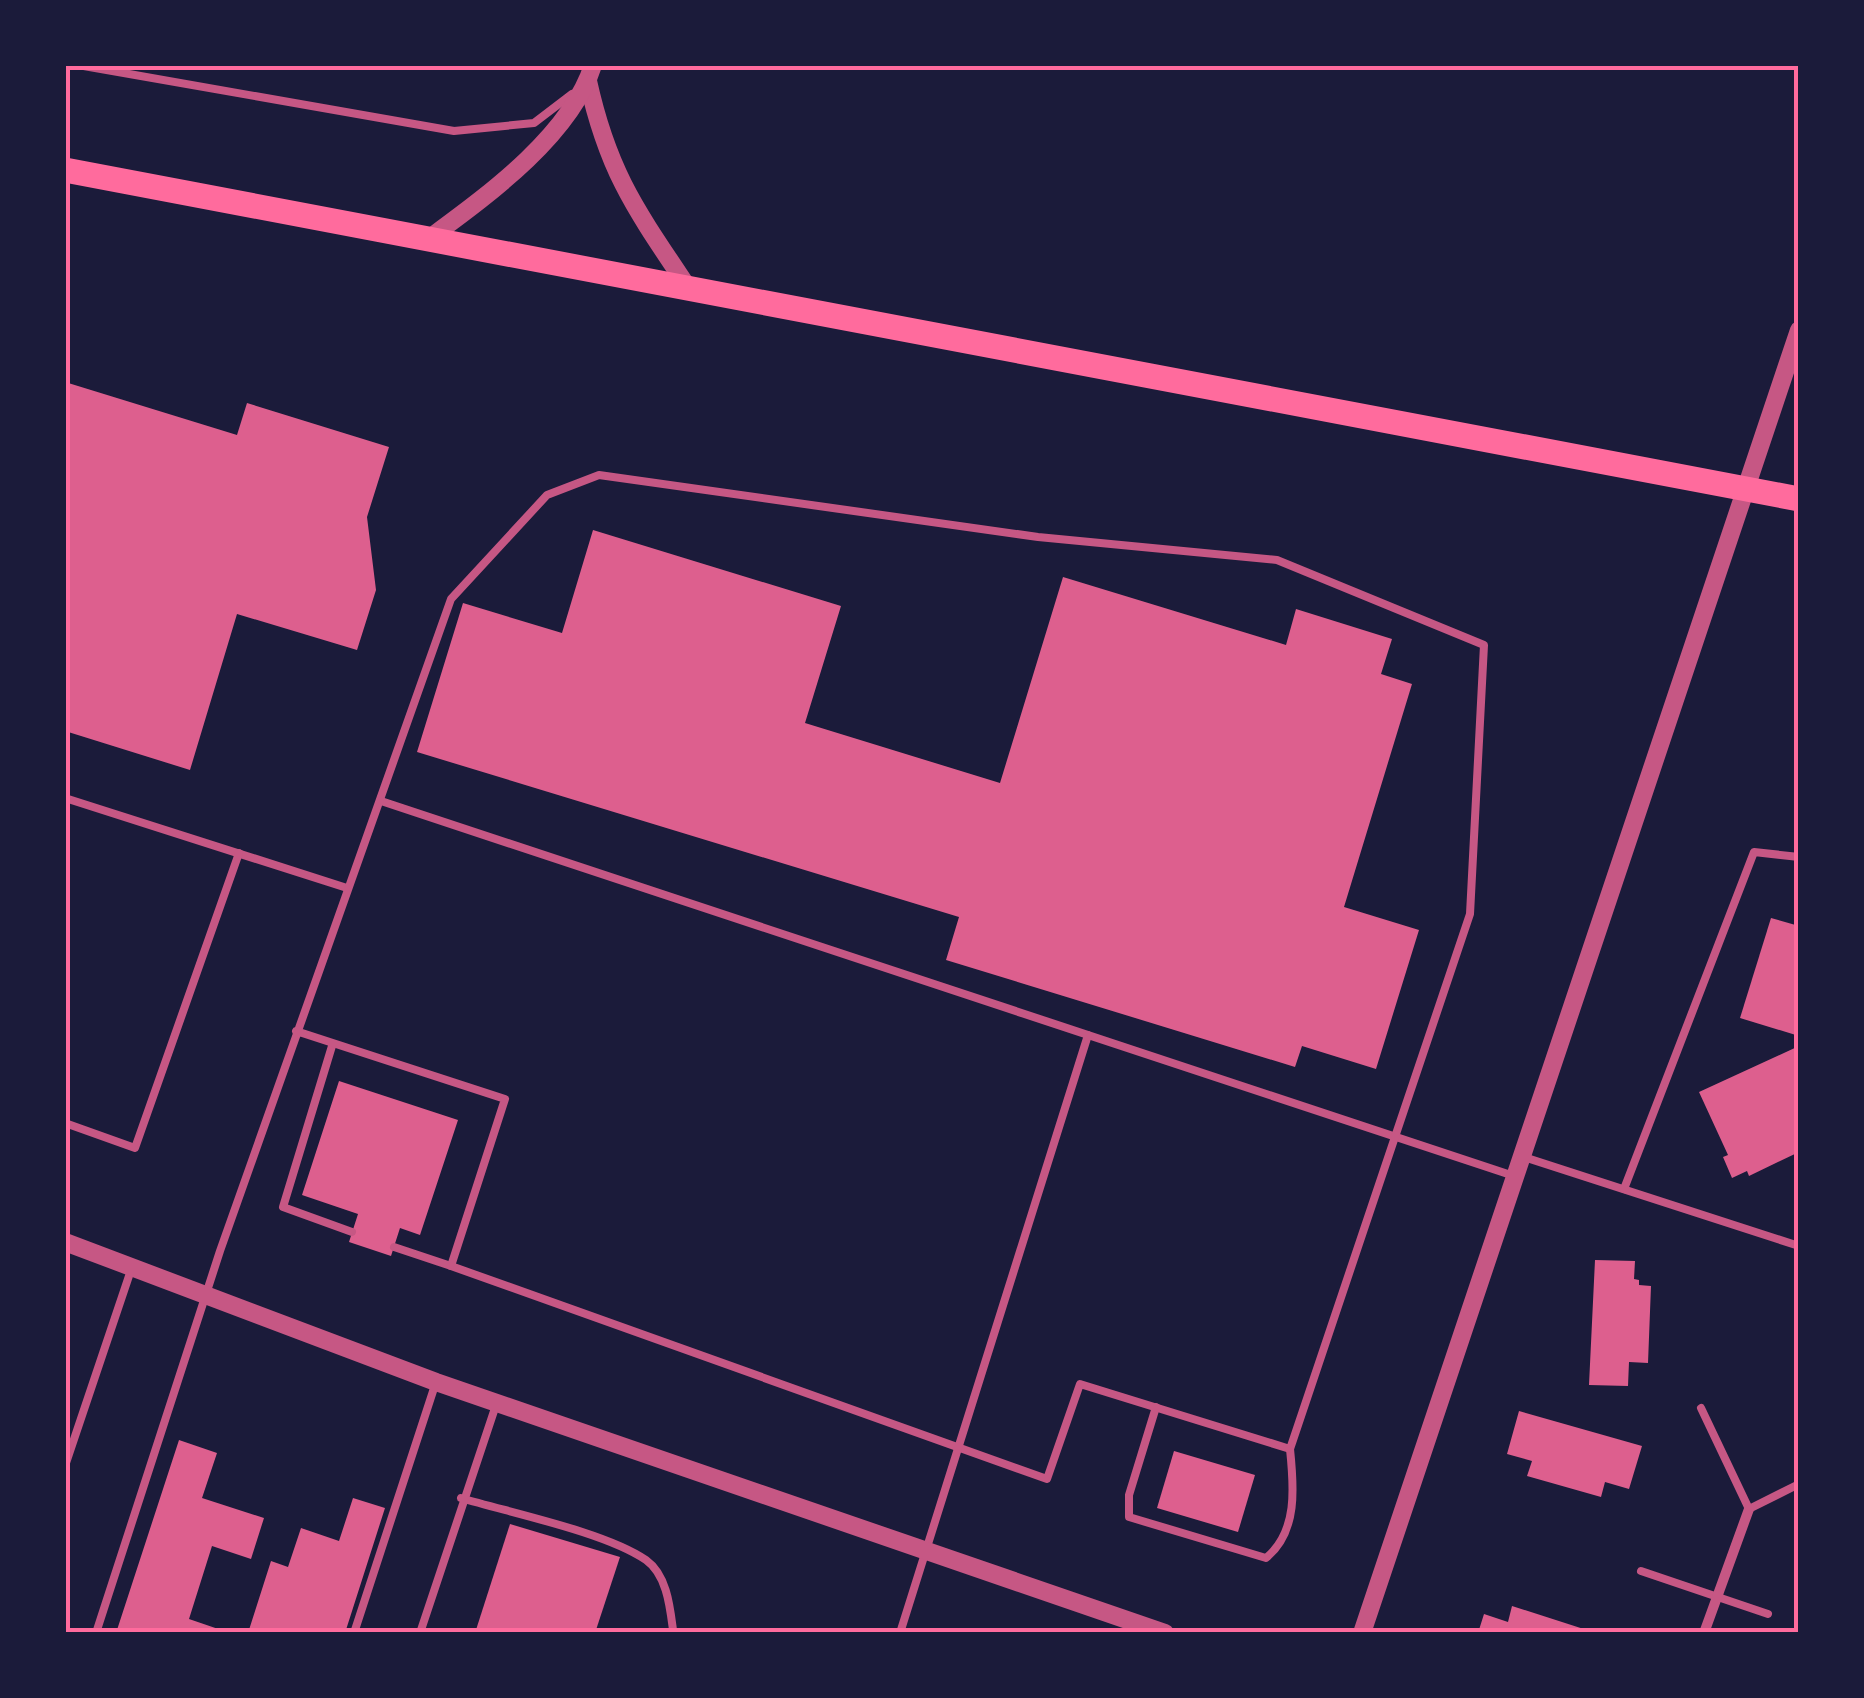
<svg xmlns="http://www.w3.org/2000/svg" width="1864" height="1698" font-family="'IBM Plex Sans',sans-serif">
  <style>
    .building { fill: #dd5f8e }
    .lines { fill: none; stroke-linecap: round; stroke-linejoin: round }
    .service { stroke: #c65784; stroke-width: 8 }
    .minor { stroke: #c65784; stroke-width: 10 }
    .tertiary { stroke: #c65784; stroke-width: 18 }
    .primary { stroke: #ff6b9d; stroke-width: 25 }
    .neatline { fill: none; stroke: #ff6b9d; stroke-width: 4 }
  </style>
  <rect width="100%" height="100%" fill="#1b1b3a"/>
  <g class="building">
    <path d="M65,382l172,53 10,-32 142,44 -22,70 9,73 -19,60 -120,-36 -47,156 -125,-39z"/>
    <path d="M593,530l248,76 -36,117 195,60 63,-206 223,68 10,-36 96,30 -11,35 31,10 -68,223 75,23 -43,139 -74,-23 -7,21 -349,-107 13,-43 -542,-165 46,-149 99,30z"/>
    <path d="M1771,918l28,8v110l-59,-18z"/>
    <path d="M1799,1046v106l-50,24 -2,-5 -15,7 -9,-21 5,-2 -29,-63z"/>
    <path d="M339,1081l119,39 -38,115 -20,-7 -9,28 -42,-14 9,-28 -56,-19z"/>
    <path d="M1595,1260l40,1 -1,18 5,1v5l12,1 -3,77 -19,-1 -1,24 -39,-1z"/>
    <path d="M1519,1411l123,35 -13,43 -24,-7 -4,15 -74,-21 5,-15 -25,-7z"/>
    <path d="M179,1440l38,13 -15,45 62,20 -13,41 -39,-13 -23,73 41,14h-114z"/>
    <path d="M1174,1451l81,24 -17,57 -81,-24z"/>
    <path d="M353,1498l32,10 -40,125h-97l23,-72 17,6 13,-39 38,13z"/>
    <path d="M510,1524l110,33 -25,76h-120z"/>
    <path d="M1512,1606l81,26 -1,1h-114l6,-19 24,8z"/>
  </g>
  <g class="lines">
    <g class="service">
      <path d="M78,65l376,66 80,-8 38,-29"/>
      <path d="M65,798l282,90"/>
      <path d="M381,801l1133,375"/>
      <path d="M332,1046l-49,161 69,25"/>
      <path d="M65,1123l70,25 104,-295"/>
      <path d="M1524,1157l275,89"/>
      <path d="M1624,1189l130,-337 45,5"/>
      <path d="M394,1247l57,19"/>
      <path d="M1156,1407l-27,88v22l137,41c32,-26 28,-71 24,-109"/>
      <path d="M1701,1408l48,101 50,-25"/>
      <path d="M65,1466l67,-199"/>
      <path d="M461,1498c50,15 144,34 185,62 21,15 24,47 27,70"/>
      <path d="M1641,1571l127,43"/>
      <path d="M96,1633l124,-382 231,-652 96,-104 52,-20 439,62 239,23 207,85 -14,269 -180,535 -210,-65 -33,95 -596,-213 54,-167 -209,-68"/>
      <path d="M354,1633l82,-251"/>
      <path d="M420,1633l76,-228"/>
      <path d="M900,1633l188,-598"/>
    </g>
    <path class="minor" d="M1704,1633l45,-124"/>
    <g class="tertiary">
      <path d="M588,81c20,91 48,129 99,205"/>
      <path d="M431,237c57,-42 140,-102 162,-172"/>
      <path d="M65,1242l371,140 729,251"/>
      <path d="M1362,1633l437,-1303"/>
    </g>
    <path class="primary" d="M65,170l1734,329"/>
  </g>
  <rect width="1864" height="1698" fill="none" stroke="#1b1b3a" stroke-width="135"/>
  <rect x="68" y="68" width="1728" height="1562" class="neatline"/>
</svg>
